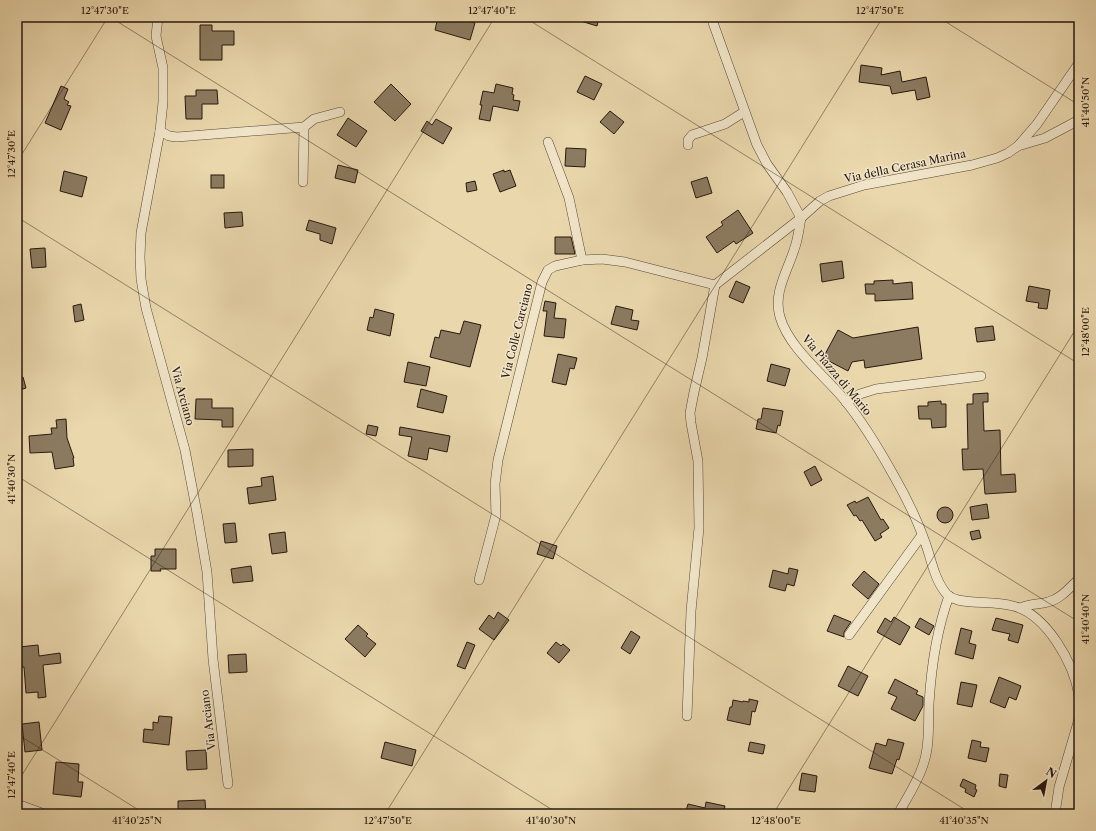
<svg xmlns="http://www.w3.org/2000/svg" width="1096" height="831" font-family="'Libre Caslon Text',serif">
  <style>
    .building { fill: #8c7b61; stroke: #26180f }
    .lines { fill: none; stroke-linecap: round; stroke-linejoin: round }
    .minor-casing { stroke: #574836; stroke-width: 10 }
    .minor { stroke: #f1e5c9; stroke-width: 9 }
    .ticks { fill: none; stroke: #26180f; stroke-width: 1; stroke-opacity: 0.45 }
    .labels { text-anchor: middle; stroke-width: 3; stroke-linejoin: round; paint-order: stroke }
    .street-label { font-size: 11px; fill: #26180f; stroke: #f1e5c9 }
    .neatline { fill: none; stroke: #26180f; stroke-width: 1.5 }
    .ticks-label { font-size: 10px; text-anchor: middle; fill: #26180f }
  </style>
  <rect width="100%" height="100%" fill="#ead7ac"/>
  <filter id="stains"><feTurbulence type="fractalNoise" baseFrequency=".005" numOctaves="4"/><feColorMatrix values="0 0 0 0 .2 0 0 0 0 .09 0 0 0 0 .02 0 0 0 .5 -.17"/></filter>
  <radialGradient id="worn" r=".72"><stop offset=".6" stop-color="#630" stop-opacity="0"/><stop offset="1" stop-color="#630" stop-opacity=".3"/></radialGradient>
  <g class="building">
    <path d="M438,17h16l21,6 -5,17 -35,-10z"/>
    <path d="M575,17h24l-2,9 -23,-7z"/>
    <path d="M200,25h12v6h22v14h-12v15h-22z"/>
    <path d="M861,65l21,3 -1,7 19,-4 2,11 24,-5 4,20 -13,3 -2,-10 -23,4 -2,-8 -31,-4z"/>
    <path d="M585,76l17,8 -8,16 -17,-8z"/>
    <path d="M391,84l20,20 -16,17 -21,-19z"/>
    <path d="M496,84l17,4 -1,6 2,1 -1,5 7,1 -2,10 -25,-5 -3,15 -11,-2 3,-14h-2l3,-14 11,2z"/>
    <path d="M61,86l7,3 -4,10 5,3 -2,3 4,1 -10,24 -16,-7z"/>
    <path d="M196,90h21l1,14h-16v15h-16l-1,-23h11z"/>
    <path d="M610,111l14,11 -10,12 -14,-12z"/>
    <path d="M348,118l19,13 -11,16 -19,-12z"/>
    <path d="M436,119l16,9 -9,16 -22,-13 6,-10 5,4z"/>
    <path d="M566,148l20,1 -1,18 -20,-1z"/>
    <path d="M338,165l20,5 -3,13 -20,-5z"/>
    <path d="M504,170v2l6,-2 6,16 -16,6 -7,-18z"/>
    <path d="M64,171l23,6 -5,20 -22,-6z"/>
    <rect x="211" y="175" width="13" height="13"/>
    <path d="M707,177l5,16 -16,5 -5,-16z"/>
    <path d="M475,181l2,9 -10,2 -1,-9z"/>
    <path d="M738,210l15,23 -17,11 -2,-3 -17,12 -11,-16 17,-12 -2,-3z"/>
    <path d="M242,212l1,14 -18,2 -1,-15z"/>
    <path d="M309,220l27,8 -4,16 -12,-4v-6l-14,-4z"/>
    <path d="M555,237h16l4,17h-20z"/>
    <path d="M45,248l1,19 -14,1 -2,-19z"/>
    <path d="M842,261l2,17 -22,4 -2,-18z"/>
    <path d="M893,280v4l19,-2 1,17 -38,2v-7h-9l-1,-10h9v-3z"/>
    <path d="M736,281l14,6 -7,16 -14,-6z"/>
    <path d="M1029,286l21,4 -3,19 -9,-1 1,-5 -13,-2z"/>
    <path d="M545,301l11,2 -2,15 12,1 -2,19 -20,-2 3,-25h-4z"/>
    <path d="M81,304l3,16 -9,2 -2,-16z"/>
    <path d="M616,306l17,4 -2,10 8,1 -2,9 -26,-6z"/>
    <path d="M375,309l19,5 -4,22 -23,-6 3,-13 3,1z"/>
    <path d="M464,321l17,4 -11,42 -40,-10 5,-20 4,1 2,-8 19,4z"/>
    <path d="M993,326l2,14 -18,2 -2,-14z"/>
    <path d="M918,327l4,32 -57,9 -1,-8 -12,2 -4,9 -25,-13 15,-28 15,8z"/>
    <path d="M558,354l19,4 -3,11 -4,-1 -4,17 -14,-3z"/>
    <path d="M408,362l22,5 -4,19 -22,-4z"/>
    <path d="M771,364l19,5 -5,17 -18,-5z"/>
    <path d="M23,377l3,11 -9,3v-12z"/>
    <path d="M421,389l26,7 -4,17 -26,-6z"/>
    <path d="M988,393v9h-5l1,29 16,-1 1,45 14,-1 1,18 -31,2 -2,-25 -20,1 -1,-21h6l-1,-45h6v-10z"/>
    <path d="M196,399h16v9h21v19h-11v-7l-27,-1z"/>
    <path d="M941,401v3h5v23l-14,1 -1,-9h-12l-1,-13h10v-4z"/>
    <path d="M763,408l20,3 -3,15 -2,-1 -2,8 -20,-4 2,-10h3z"/>
    <path d="M66,419l1,19 7,20h-1l1,8 -19,3 -3,-17 -22,1 -1,-17 23,-2 -1,-6h6l-1,-8z"/>
    <path d="M368,425l10,2 -2,9 -10,-2z"/>
    <path d="M400,427l50,9 -3,16 -18,-4 -2,12 -19,-4 4,-19 -13,-2z"/>
    <path d="M253,449v17l-25,1v-17z"/>
    <path d="M815,466l7,14 -11,6 -7,-14z"/>
    <path d="M273,476l3,24 -27,4 -2,-16 15,-2 -1,-8z"/>
    <path d="M868,497l13,23 2,-1 6,9 -9,6 2,3 -7,4 -13,-21 -2,1 -4,-6 -2,1 -7,-11 8,-4 1,2z"/>
    <path d="M987,504l2,14 -17,2 -2,-13z"/>
    <circle cx="945" cy="515" r="8"/>
    <path d="M235,523l2,19 -12,1 -2,-19z"/>
    <path d="M979,530l2,8 -9,2 -2,-8z"/>
    <path d="M285,532l2,20 -15,2 -3,-20z"/>
    <path d="M541,541l16,5 -4,13 -16,-5z"/>
    <path d="M155,549h21v20h-16l1,2h-10v-15h4z"/>
    <path d="M251,566l2,15 -20,2 -2,-14z"/>
    <path d="M789,568l9,2 -4,16 -7,-2 -2,7 -16,-4 4,-17 15,4z"/>
    <path d="M864,571l15,13 -11,15 -16,-14z"/>
    <path d="M498,612l11,8 -15,20 -15,-11 10,-14 5,4z"/>
    <path d="M834,615l17,7 -7,10v5l-17,-6z"/>
    <path d="M894,617l16,10 -10,18 -23,-13 8,-14 6,4z"/>
    <path d="M920,618l14,8 -5,9 -14,-8z"/>
    <path d="M996,618l27,7 -5,18 -10,-3 2,-6 -18,-4z"/>
    <path d="M358,625l10,9 -2,2 10,8 -11,13 -20,-18z"/>
    <path d="M961,628l11,3 -3,12 7,2 -3,14 -18,-5z"/>
    <path d="M631,631l9,6 -10,17 -9,-6z"/>
    <path d="M467,642l8,3 -10,24 -8,-3z"/>
    <path d="M556,642l5,4 2,-2 7,6 -11,13 -12,-10z"/>
    <path d="M38,645l1,11 21,-3 1,10 -18,2 3,32 -8,1v-6l-12,1 -2,-26h-2l-3,-20z"/>
    <path d="M246,654l1,18 -18,1 -1,-18z"/>
    <path d="M848,666l20,10 -10,20 -20,-10z"/>
    <path d="M999,677l22,9 -5,14 -7,-3 -4,11 -15,-6z"/>
    <path d="M895,679l23,12 -2,3 7,3v9l-8,15 -24,-12 6,-12 -9,-4z"/>
    <path d="M961,682l16,3 -5,22 -15,-3z"/>
    <path d="M749,699l9,2 -3,11 -3,-1 -2,14 -23,-5 3,-13h2l1,-7 10,2v-1l6,1z"/>
    <path d="M159,716l13,1 -3,28 -26,-3 1,-13 9,1v-8l5,1z"/>
    <path d="M39,722l3,28 -17,2 -3,-28z"/>
    <path d="M888,739l16,4 -5,17 -2,-1 -5,15 -23,-6 7,-25 10,3z"/>
    <path d="M972,740l9,2 -1,5 9,1 -3,14 -18,-4z"/>
    <path d="M385,742l31,8 -4,16 -31,-8z"/>
    <path d="M750,742l15,3 -2,9 -15,-3z"/>
    <path d="M206,750l1,19 -20,1 -1,-19z"/>
    <path d="M56,762l23,2 -1,18h5l-2,15 -28,-3z"/>
    <path d="M802,773l15,3 -2,16 -16,-2z"/>
    <path d="M1000,774l8,1 -2,13 -7,-2z"/>
    <path d="M963,779l13,6 -1,4 2,1 -3,7 -9,-5 1,-3 -6,-3z"/>
    <path d="M205,800l1,14h-28v-13z"/>
    <path d="M706,802l19,4 -2,8h-38l3,-10 17,4z"/>
  </g>
  <g class="lines">
    <g class="minor-casing">
      <g id="minor">
        <path d="M158,17l-2,19 7,32v34l-3,29 -19,102 -1,24 1,22 5,29 39,142 12,63 10,59 6,87 15,125"/>
        <path d="M711,17l46,128 10,19 20,28 14,26c-2,10 -3,22 -7,32 -7,22 -21,43 -14,67 9,31 43,57 63,81 20,24 36,51 51,78 12,21 23,43 31,66 6,16 9,36 20,50 3,5 7,6 13,8 18,4 36,1 55,6 33,8 61,57 66,90"/>
        <path d="M304,127l10,-8 26,-7"/>
        <path d="M160,131l9,5 8,1 127,-10 -1,55"/>
        <path d="M548,142l21,56 13,62"/>
        <path d="M688,145v-5l4,-5 33,-11 19,-12"/>
        <path d="M1018,146l27,-8 34,-18"/>
        <path d="M846,402l14,-8 16,-5 105,-13"/>
        <path d="M479,580l17,-65 -1,-31 3,-24 44,-178 6,-12 7,-4 27,-6 20,-1 23,3 90,23 86,-67 19,-17 9,-5 35,-11 108,-20 25,-7 11,-5 10,-7 19,-22 42,-61"/>
        <path d="M1020,608c11,-5 18,-3 28,-6 13,-3 22,-15 31,-23"/>
        <path d="M849,635l73,-100"/>
        <path d="M687,716l4,-105 8,-83 -1,-67 -7,-38 -1,-10 4,-21 8,-34 13,-73"/>
        <path d="M17,804l27,10"/>
        <path d="M898,814c9,-16 21,-34 26,-52 6,-18 4,-39 5,-58 2,-34 8,-75 20,-108"/>
        <path d="M1055,814l4,-27 20,-68"/>
      </g>
    </g>
    <use href="#minor" class="minor"/>
  </g>
  <path class="ticks" d="M110,17l969,605M524,17l555,347M938,17l141,88M17,162l91,-145M17,217l955,597M17,476l542,338M17,734l128,80M17,783l478,-766M385,814l498,-797M773,814l306,-490"/>
  <g class="labels">
    <g class="street-label">
      <text transform="translate(905 166) rotate(-12)" y="4">Via della Cerasa Marina</text>
      <text transform="translate(517 331) rotate(-76)" y="4">Via Colle Carciano</text>
      <text transform="translate(837 375) rotate(50)" y="4">Via Piazza di Mario</text>
      <text transform="translate(183 396) rotate(75)" y="4">Via Arciano</text>
      <text transform="translate(208 720) rotate(-97)" y="4">Via Arciano</text>
    </g>
  </g>
  <rect width="1096" height="831" fill="none" stroke="#ead7ac" stroke-width="44"/>
  <g transform="translate(1046 781) rotate(32)" stroke="#f1e5c9" stroke-width="3" paint-order="stroke">
  <path d="M0-3L7 15L0 10L-7 15Z" fill="#26180f"/>
  <text y="-6" font-size="11" font-weight="bold" text-anchor="middle" fill="#26180f">N</text>
  </g>
  <rect x="22" y="22" width="1052" height="787" class="neatline"/>
  <g class="ticks-label">
    <text x="105" y="14">12°47'30"E</text>
    <text x="492" y="14">12°47'40"E</text>
    <text x="880" y="14">12°47'50"E</text>
    <text transform="translate(1085 102) rotate(-90)" y="4">41°40'50"N</text>
    <text transform="translate(11 154) rotate(-90)" y="4">12°47'30"E</text>
    <text transform="translate(1085 332) rotate(-90)" y="4">12°48'00"E</text>
    <text transform="translate(11 479) rotate(-90)" y="4">41°40'30"N</text>
    <text transform="translate(1085 619) rotate(-90)" y="4">41°40'40"N</text>
    <text transform="translate(11 775) rotate(-90)" y="4">12°47'40"E</text>
    <text x="137" y="824">41°40'25"N</text>
    <text x="388" y="824">12°47'50"E</text>
    <text x="551" y="824">41°40'30"N</text>
    <text x="776" y="824">12°48'00"E</text>
    <text x="964" y="824">41°40'35"N</text>
  </g>
  <rect width="100%" height="100%" filter="url(#stains)"/>
  <rect width="100%" height="100%" fill="url(#worn)"/>
</svg>
